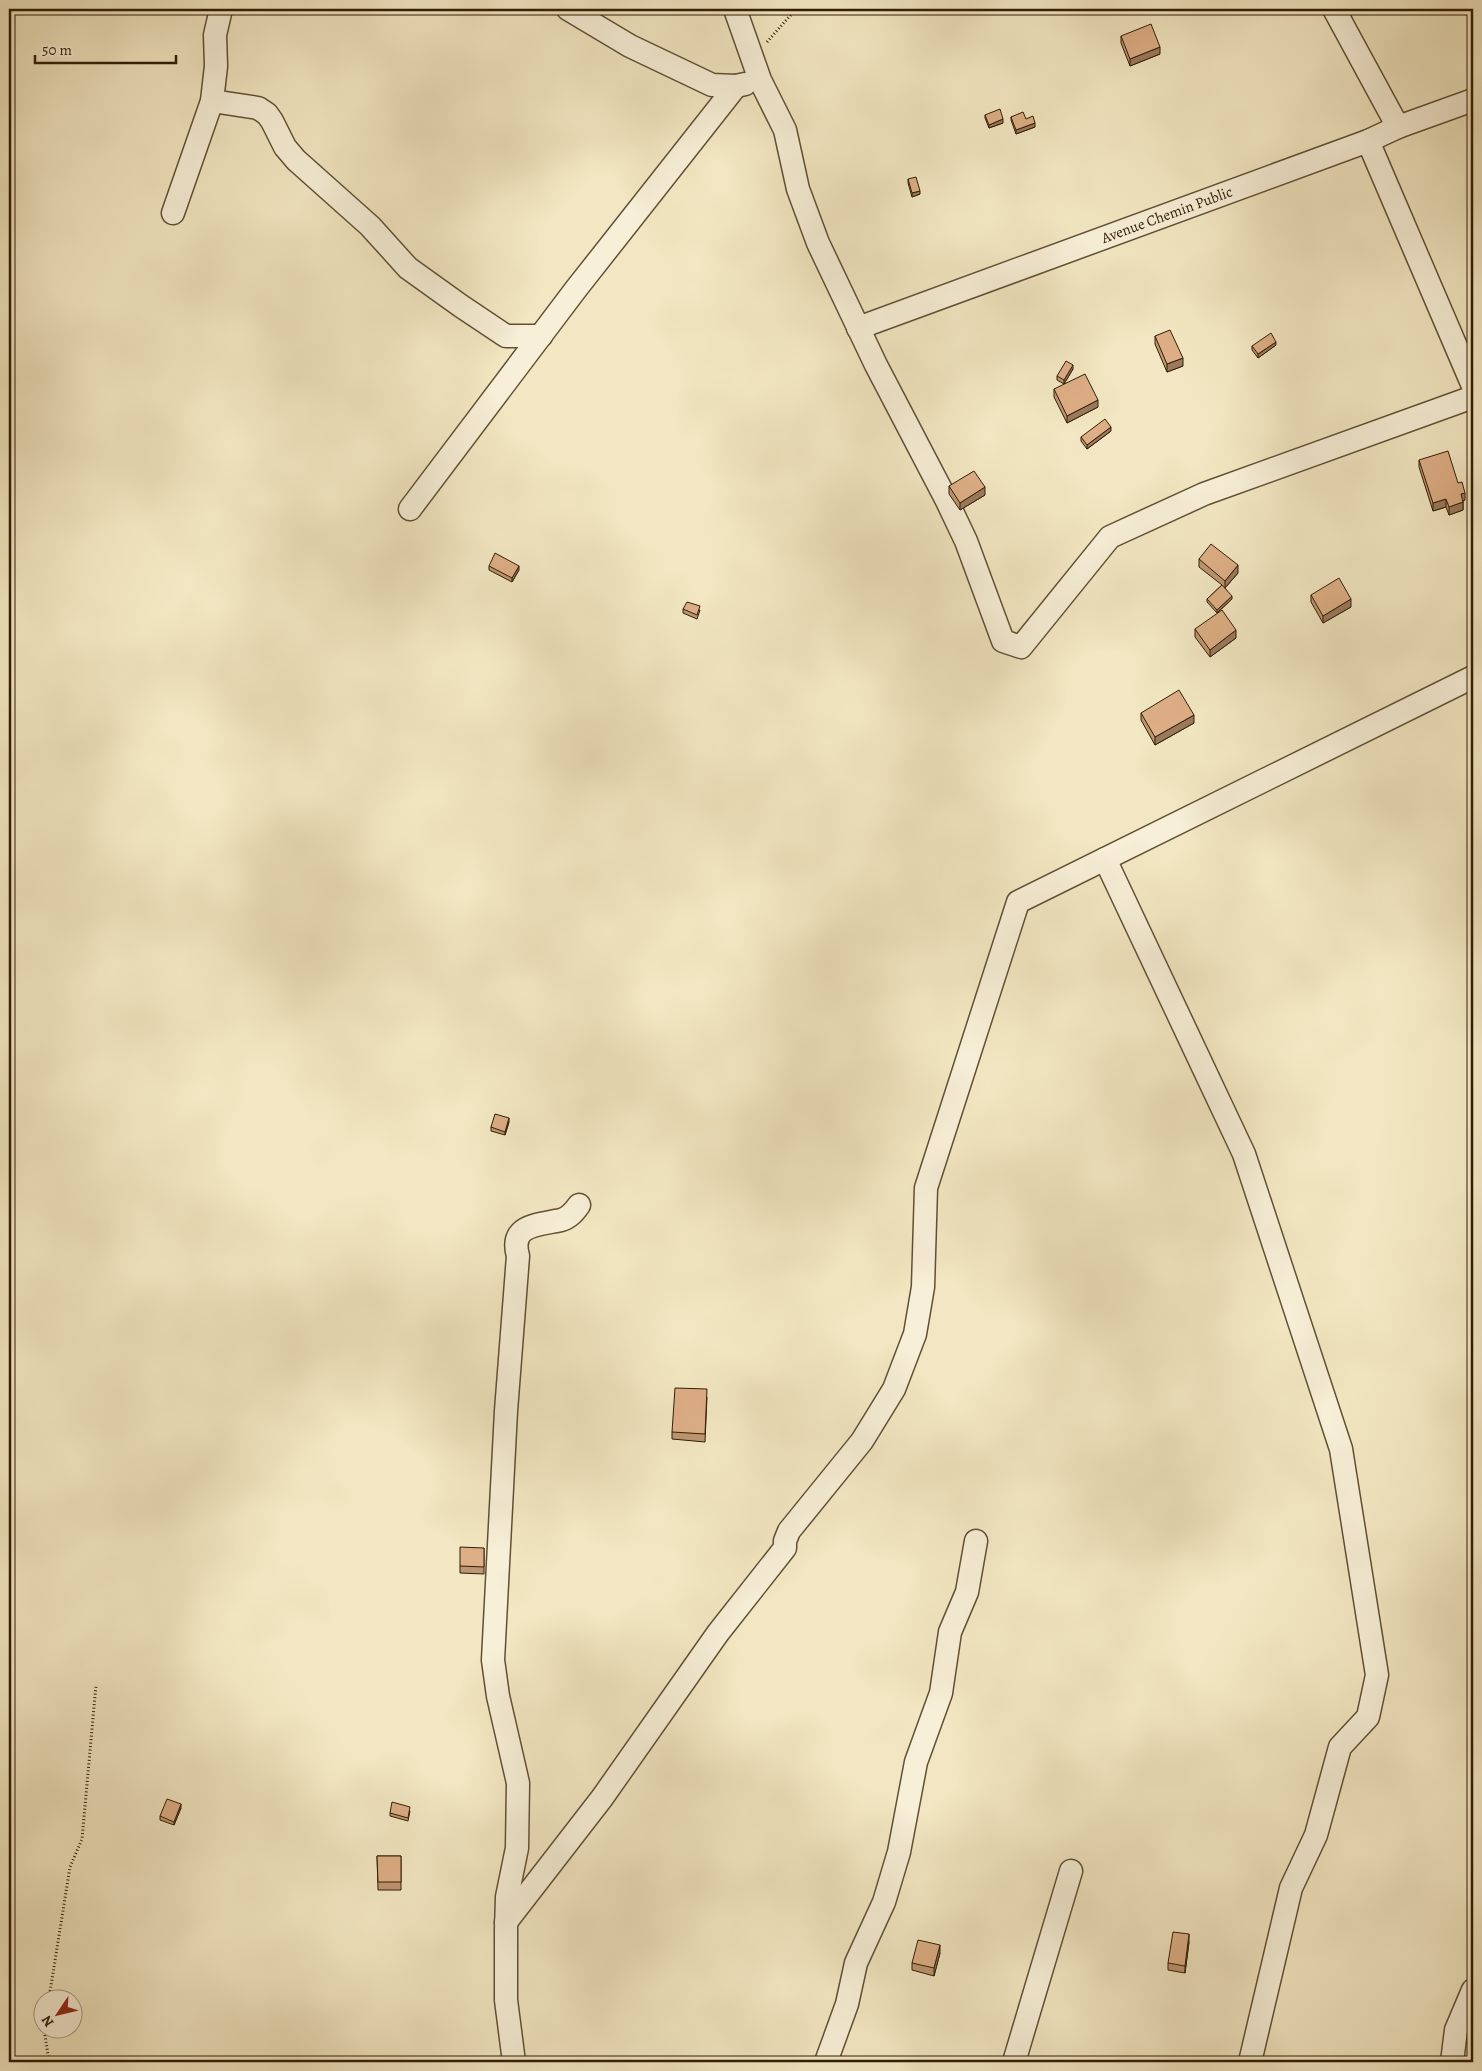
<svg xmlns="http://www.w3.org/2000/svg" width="1482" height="2071" font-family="Alegreya,serif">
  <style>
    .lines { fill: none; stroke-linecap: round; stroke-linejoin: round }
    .minor-casing { stroke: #605035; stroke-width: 25 }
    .path { stroke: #301d06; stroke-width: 3; stroke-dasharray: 1 2.5; stroke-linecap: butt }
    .minor { stroke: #f7efd7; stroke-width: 22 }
    .wall { fill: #bf9673; stroke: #301d06 }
    .shaded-wall { fill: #9b7a5e; stroke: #301d06 }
    .building { fill: #deaf86; stroke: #301d06 }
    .labels { text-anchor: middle; stroke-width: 4.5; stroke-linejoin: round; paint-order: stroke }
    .street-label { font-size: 15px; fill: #301d06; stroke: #f7efd7 }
  </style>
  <rect width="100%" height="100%" fill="#f2e7c2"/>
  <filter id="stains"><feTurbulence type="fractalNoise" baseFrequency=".004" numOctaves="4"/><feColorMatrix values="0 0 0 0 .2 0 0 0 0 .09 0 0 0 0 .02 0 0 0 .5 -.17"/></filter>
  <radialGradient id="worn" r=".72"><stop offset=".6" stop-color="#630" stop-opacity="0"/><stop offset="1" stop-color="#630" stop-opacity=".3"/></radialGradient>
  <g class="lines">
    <g class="minor-casing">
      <g id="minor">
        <path d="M568,9l62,37 82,39 24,1 9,-2"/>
        <path d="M735,9l25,71 25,50 13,59 20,54 58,122 71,136 19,40 37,100 18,6 89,-110 94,-43 269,-97"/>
        <path d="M1334,9l64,118"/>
        <path d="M212,101l46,7 9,6 5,7 13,26 11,13 74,66 38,42 53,38 45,30h35"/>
        <path d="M1368,141l105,245"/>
        <path d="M173,213l39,-112 4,-35 -1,-31 6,-26"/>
        <path id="s1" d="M858,328l510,-187 30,-14 75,-27"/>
        <path d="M410,509l166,-220 160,-203"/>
        <path d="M1105,859l139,295 97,295 36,226 -9,42 -28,30 -24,88 -25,53 -41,174"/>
        <path d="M506,1922l96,-124 116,-165 67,-85v-7l4,-10 73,-90 32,-52 21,-55 8,-47 3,-99 92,-286 455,-225"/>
        <path d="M514,2062l-8,-62v-70l1,-33 10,-49 1,-65 -20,-87 -5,-36 13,-249 12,-155c-9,-32 21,-31 43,-36 8,-2 13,-8 18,-15"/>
        <path d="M826,2062l21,-58 9,-41 28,-61 15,-50 17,-90 25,-69 9,-61 17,-40 9,-51"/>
        <path d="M1014,2062l57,-191"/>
        <path d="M1452,2062l4,-32 17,-40"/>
      </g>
    </g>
    <g class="path">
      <path d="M767,42l29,-33"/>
      <path d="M49,1998l21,-131 12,-28 14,-154"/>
      <path d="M44,2028l5,34"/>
    </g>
    <use href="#minor" class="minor"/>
  </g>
  <g class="wall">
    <path d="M1121,36l39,18 -30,12 -9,-23z"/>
    <path d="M985,115l18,8 -14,5 -4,-10z"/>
    <path d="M1011,117l15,2 9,8 -19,7 -5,-14z"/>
    <path d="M908,179l12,15 -8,3 -4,-14z"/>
    <path d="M1155,336l28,30 -16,6 -12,-28z"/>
    <path d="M1276,345l-18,13 -6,-8v-4z"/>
    <path d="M1073,369l-9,15 -7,-4v-4z"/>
    <path d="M1054,389l44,18 -31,16 -13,-26z"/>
    <path d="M1111,431l-24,18 -6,-8v-4z"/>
    <path d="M1419,460l46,40 -2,1v9l-14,5 -3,-8 -13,4 -14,-44z"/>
    <path d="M949,486l36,9 -25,15 -11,-16z"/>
    <path d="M1199,559l39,14 -13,15 7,11 -15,14 -10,-11v-3l15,-14 -23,-18z"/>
    <path d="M489,566l30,4 -7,12 -23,-12z"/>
    <path d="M1311,595l40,12 -28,16 -12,-21z"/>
    <path d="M683,609l17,1 -3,9 -14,-6z"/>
    <path d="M1195,629l41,9 -26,19 -15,-20z"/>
    <path d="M1141,713l53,10 -39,22 -14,-25z"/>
    <path d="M509,1122l-4,13 -14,-4v-4z"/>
    <path d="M707,1397l-2,45 -33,-3v-7z"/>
    <path d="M484,1548v26l-24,-1v-7z"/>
    <path d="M181,1808l-7,17 -14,-5v-4z"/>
    <path d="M410,1811l-2,10 -18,-5v-3z"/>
    <path d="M377,1856h24v34h-23z"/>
    <path d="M1189,1942l-4,31 -17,-3v-7z"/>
    <path d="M940,1953l-6,23 -22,-6v-7z"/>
  </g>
  <g class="shaded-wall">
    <path d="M1160,47v7l-30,12v-7z"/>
    <path d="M1003,119v4l-14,5v-3z"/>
    <path d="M1035,123v4l-19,7v-4z"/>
    <path d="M920,191v3l-8,3v-4z"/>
    <path d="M1276,342v3l-18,13v-4z"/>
    <path d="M1183,358v8l-16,6v-8z"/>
    <path d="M1073,365v4l-9,15v-4z"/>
    <path d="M1098,400v7l-31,16v-7z"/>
    <path d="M1111,427v4l-24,18v-4z"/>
    <path d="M985,487v8l-25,15v-7z"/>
    <path d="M1465,493v7l-4,2v-8z"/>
    <path d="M1446,499v8l-13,4v-8z"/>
    <path d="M1463,502v8l-14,5v-8z"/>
    <path d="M1238,565v8l-13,15v-7z"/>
    <path d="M519,566v4l-7,12v-4z"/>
    <path d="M1232,596v3l-15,14v-3z"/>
    <path d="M1351,599v8l-28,16v-7z"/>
    <path d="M1236,630v8l-26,19v-7z"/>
    <path d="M1194,715v8l-39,22v-8z"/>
    <path d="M509,1118v4l-4,13v-3z"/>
    <path d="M181,1804v4l-7,17v-3z"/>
    <path d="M1189,1934v8l-4,31v-7z"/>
    <path d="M940,1945v8l-6,23v-8z"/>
  </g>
  <g class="building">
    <path d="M1151,24l9,23 -30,12 -9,-23z"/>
    <path d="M1000,109l3,10 -14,6 -4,-10z"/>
    <path d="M1023,112l3,7 7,-3 2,7 -19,7 -5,-13z"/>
    <path d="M916,177l4,14 -8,2 -4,-14z"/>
    <path d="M1170,330l13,28 -16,6 -12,-28z"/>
    <path d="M1271,333l5,9 -18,12 -6,-8z"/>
    <path d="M1066,361l7,4 -9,15 -7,-4z"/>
    <path d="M1085,374l13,26 -31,16 -13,-27z"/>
    <path d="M1105,419l6,8 -24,18 -6,-8z"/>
    <path d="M1448,451l10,32 4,-1 3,11 -4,1 2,8 -14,5 -3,-8 -13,4 -14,-43z"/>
    <path d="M974,471l11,16 -25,16 -11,-17z"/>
    <path d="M1211,544l27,21 -13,16 -26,-22z"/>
    <path d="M495,553l24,13 -7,12 -23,-12z"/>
    <path d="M1339,578l12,21 -28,17 -12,-21z"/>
    <path d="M1222,585l10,11 -15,14 -10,-11z"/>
    <path d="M687,602l13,4 -3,9 -14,-6z"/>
    <path d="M1222,610l14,20 -26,20 -15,-21z"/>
    <path d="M1179,690l15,25 -39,22 -14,-24z"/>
    <path d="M495,1114l14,4 -4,14 -14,-5z"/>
    <path d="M675,1388l32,1 -2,45 -33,-2z"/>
    <path d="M460,1547l24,1v19l-24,-1z"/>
    <path d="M167,1799l14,5 -7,18 -14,-6z"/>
    <path d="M392,1802l18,5 -2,11 -18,-5z"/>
    <path d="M377,1856h24v26h-23z"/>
    <path d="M1173,1932l16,2 -4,32 -17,-3z"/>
    <path d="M918,1940l22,5 -6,23 -22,-5z"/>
    <rect x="81" y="2057" width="15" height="5"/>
  </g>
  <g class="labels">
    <g class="street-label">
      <text dy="5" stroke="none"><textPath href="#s1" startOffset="329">Avenue Chemin Public</textPath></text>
    </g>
  </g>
  <rect width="1482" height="2071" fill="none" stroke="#f2e7c2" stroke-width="30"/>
  <rect x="10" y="10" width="1462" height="2051" fill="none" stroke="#301d06" stroke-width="2.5"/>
  <rect x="15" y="15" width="1452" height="2041" fill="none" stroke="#301d06"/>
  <g transform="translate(58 2014) rotate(235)"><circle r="24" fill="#f7efd7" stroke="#a79b83"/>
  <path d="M0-4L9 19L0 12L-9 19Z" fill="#8f2418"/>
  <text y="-8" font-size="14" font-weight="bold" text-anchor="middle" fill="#301d06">N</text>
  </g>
  <path d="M35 55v8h141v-8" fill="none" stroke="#301d06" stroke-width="2.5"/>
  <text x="42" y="55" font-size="15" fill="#301d06" stroke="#f7efd7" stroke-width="4" paint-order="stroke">50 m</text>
  <rect width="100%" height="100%" filter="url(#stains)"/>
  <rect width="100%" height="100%" fill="url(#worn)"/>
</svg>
